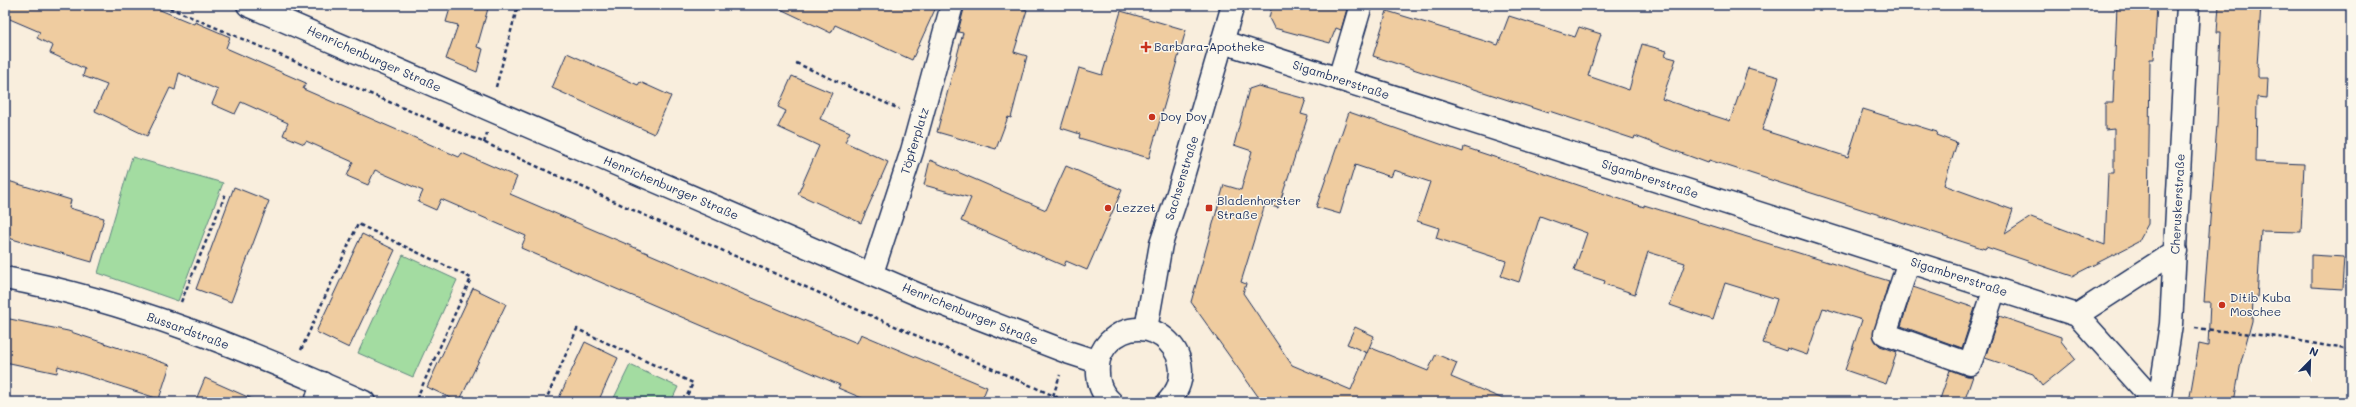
<svg xmlns="http://www.w3.org/2000/svg" width="2356" height="407" font-family="Mali,sans-serif">
  <style>
    .green { fill: #a3dca1; stroke: #5f8680 }
    .building { fill: #efcca0; stroke: #1b2f5e }
    .lines { fill: none; stroke-linecap: round; stroke-linejoin: round }
    .minor-casing { stroke: #1b2f5e; stroke-width: 25 }
    .major-casing { stroke: #1b2f5e; stroke-width: 25 }
    .path { stroke: #1b2f5e; stroke-width: 2.5; stroke-dasharray: 4 3; stroke-linecap: butt }
    .minor { stroke: #fbf7ec; stroke-width: 22 }
    .major { stroke: #fbf7ec; stroke-width: 22 }
    .poi-dot { fill: #c8321e; stroke: #fbf7ec; stroke-width: 1.5 }
    .labels { text-anchor: middle; stroke-width: 3; stroke-linejoin: round; paint-order: stroke }
    .poi-label { font-size: 12px; fill: #1b2f5e; stroke: #fbf7ec; text-anchor: start }
    .street-label { font-size: 12px; fill: #1b2f5e; stroke: #fbf7ec }
  </style>
  <rect width="100%" height="100%" fill="#f9eedd"/>
  <filter id="ink" filterUnits="userSpaceOnUse"><feTurbulence type="fractalNoise" baseFrequency=".025" numOctaves="2"/><feDisplacementMap in="SourceGraphic" scale="8" xChannelSelector="R" yChannelSelector="G"/><feConvolveMatrix kernelMatrix="1 2 1 2 8 2 1 2 1" color-interpolation-filters="sRGB"/></filter>
  <g filter="url(#ink)">
    <g class="green">
      <path d="M132,157l91,26 -45,118 -80,-28z"/>
      <path d="M403,255l54,25 -44,97 -55,-24z"/>
      <path d="M630,365l48,22 -7,15h-59z"/>
    </g>
    <g class="building">
      <path d="M5,5h143l46,19 1,-2 35,15 -4,11 80,35 -3,6 156,68 3,-4 55,24 -7,17 347,149 4,-9 126,53 -6,15h-110l-33,-14 2,-3 -319,-137 5,-12 -85,-37 -5,11 -18,-8 5,-11 -48,-21 -7,15 -21,-9 6,-14 -47,-21 -2,3 -21,-9 5,-12 -47,-21 -6,12 -23,-10 6,-14 -39,-17 -4,17 -5,-2 -23,48 -52,-25 12,-26 -24,-9 2,-7 -35,-16 3,-7 -16,-8 3,-6 -35,-15z"/>
      <path d="M451,5h38l-12,42 6,2 -6,23 -31,-13 12,-34 -12,-3z"/>
      <path d="M772,5h165l-25,55 -77,-35 -4,8z"/>
      <path d="M965,5h44l18,5 -13,42 13,4 -16,62 -3,-1 -12,32 -59,-17 26,-99 -5,-1z"/>
      <path d="M1272,5h76l-7,25 -5,-2 -6,15 -56,-15 -5,-10z"/>
      <path d="M2117,5h40l-3,54h-4l-2,165 -10,18 -66,34 -86,-29 -1,2 -276,-89 -1,3 -73,-27 -1,3 -85,-28 -1,2 -175,-57 14,-45 111,34 11,-29 66,21 4,-10 22,7 -13,42 41,14 13,-46 25,7 -2,5 11,3 -14,40 68,22 18,-53 31,9 -17,53 86,27 15,-48 74,23 -1,3 21,8 -13,42 69,25 -8,24 26,-17 74,28 3,-72h6v-44l-9,1v-27h8z"/>
      <path d="M2219,5h42l-4,61 1,1v11h10l-1,20 -10,-1 -1,65 48,2 -3,68 -40,-1 -4,68h-4l-1,22 -11,41 -7,40h-45l10,-58 9,2 2,-44h-6l13,-178 4,-92h-4z"/>
      <path d="M1121,11l65,19 -37,128 -70,-20 1,-4 -19,-6 18,-60 23,7z"/>
      <path d="M567,53l71,32 2,-3 31,14 -17,38 -102,-46z"/>
      <path d="M792,76l40,17 -12,26 30,13 -5,10 43,20 -27,61 -63,-29 21,-48 -41,-19 8,-16 -8,-4z"/>
      <path d="M1258,86l48,13 -5,15 7,2 -30,92 -13,-4 -24,78 5,2 -3,9 49,72 59,25 18,-43 59,24 8,-17 21,9 -6,14 59,25h-248l-71,-100 33,-117 17,5 11,-39 -18,-6 15,-56z"/>
      <path d="M1349,112l114,40 1,-5 180,60v-2l245,76 -16,55 7,10 17,6 -11,32 -41,-14 17,-50 -39,-12 -16,47 -20,-7 -1,3 -23,-8 14,-44 -52,-16 -12,37 -43,-15 15,-42 -37,-11 -13,42 -31,-10 1,-3 -31,-10 13,-38 -47,-17 -21,66 -18,-6 5,-15 -70,-23 3,-10 -22,-7 13,-39 -36,-12 -3,7 -36,-12 -15,49 -24,-7z"/>
      <path d="M930,160l116,50 20,-44 56,24 -35,80 -21,-9 -2,5 -103,-45 10,-23 -47,-13z"/>
      <path d="M5,180l66,20 -2,8 35,10 -12,44 -87,-25z"/>
      <path d="M234,187l35,14 -38,101 -35,-13z"/>
      <path d="M362,234l33,16 -46,98 -33,-16z"/>
      <path d="M2311,255l33,2 -2,32 -31,-2z"/>
      <path d="M1913,287l62,21 -13,40 -61,-22z"/>
      <path d="M473,288l33,16 -47,98 -32,-15z"/>
      <path d="M1999,316l62,21v4l14,18 -33,27 -9,-12 -48,-16z"/>
      <path d="M5,318l63,13 102,34 -11,34 -101,-33 -1,7 -52,-11z"/>
      <path d="M1355,327l19,9 -7,17 -20,-9z"/>
      <path d="M585,342l33,16 -20,44h-41z"/>
      <path d="M1950,370l16,6h7l-9,26h-25z"/>
      <path d="M205,378l54,24h-64z"/>
    </g>
    <g class="lines">
      <g class="minor-casing">
        <g id="minor">
          <path d="M1223,42l854,273 78,87"/>
          <path d="M1339,79l22,-74"/>
          <path d="M1909,261l-24,73 85,30 25,-76"/>
          <path d="M872,273l40,-122 40,-146"/>
          <path d="M5,278c125,23 244,73 359,124"/>
          <path d="M2077,315l99,-64"/>
          <path d="M1146,329l15,-85 17,-51 55,-188"/>
          <path d="M316,402l6,-19"/>
          <path d="M2159,402l12,-78 17,-319"/>
        </g>
      </g>
      <g class="major-casing">
        <g id="major">
          <path d="M248,5l671,290 148,57 31,10"/>
          <path d="M1111,402c-11,-10 -14,-21 -13,-36 0,-8 5,-18 11,-24 40,-39 98,18 59,60"/>
        </g>
      </g>
      <g class="path">
        <path d="M163,5l329,141 227,103 349,153"/>
        <path d="M796,63l103,46"/>
        <path d="M496,87l22,-82"/>
        <path d="M484,143l3,-10"/>
        <path d="M181,302l45,-109"/>
        <path d="M2195,328l83,9 73,13"/>
        <path d="M301,350l57,-126 113,54 -56,124"/>
        <path d="M1053,396l7,-21"/>
        <path d="M545,402l32,-73 116,54 -9,19"/>
      </g>
      <use href="#minor" class="minor"/>
      <use href="#major" class="major"/>
    </g>
  </g>
  <g class="poi-dot">
    <path d="M1144 41h4v4h4v4h-4v4h-4v-4h-4v-4h4z"/>
    <circle cx="1152" cy="117" r="4"/>
    <circle cx="1108" cy="208" r="4"/>
    <rect x="1205" y="204" width="8" height="8" rx="2"/>
    <circle cx="2222" cy="305" r="4"/>
  </g>
  <g class="labels">
    <g class="poi-label">
      <text x="1154" y="51">Barbara-Apotheke</text>
      <text x="1160" y="121">Doy Doy</text>
      <text x="1217" y="205">Bladenhorster<tspan x="1217" dy="14">Straße</tspan></text>
      <text x="1116" y="212">Lezzet</text>
      <text x="2230" y="302">Ditib Kuba<tspan x="2230" dy="14">Moschee</tspan></text>
    </g>
    <g class="street-label">
      <text transform="translate(374 59) rotate(24)" y="4">Henrichenburger Straße</text>
      <text transform="translate(1341 80) rotate(18)" y="4">Sigambrerstraße</text>
      <text transform="translate(915 141) rotate(-73)" y="4">Töpferplatz</text>
      <text transform="translate(1182 178) rotate(-73)" y="4">Sachsenstraße</text>
      <text transform="translate(1650 179) rotate(18)" y="4">Sigambrerstraße</text>
      <text transform="translate(671 188) rotate(23)" y="4">Henrichenburger Straße</text>
      <text transform="translate(2178 204) rotate(-87)" y="4">Cheruskerstraße</text>
      <text transform="translate(1959 277) rotate(18)" y="4">Sigambrerstraße</text>
      <text transform="translate(970 314) rotate(22)" y="4">Henrichenburger Straße</text>
      <text transform="translate(188 331) rotate(20)" y="4">Bussardstraße</text>
    </g>
  </g>
  <rect width="2356" height="407" fill="none" stroke="#fbf7ec" stroke-width="20"/>
  <rect x="10" y="10" width="2336" height="387" fill="none" stroke="#1b2f5e" stroke-width="1.5" filter="url(#ink)"/>
  <g transform="translate(2310 361) rotate(23)" stroke="#fbf7ec" stroke-width="3" paint-order="stroke">
  <path d="M0-3L7 15L0 10L-7 15Z" fill="#1b2f5e"/>
  <text y="-6" font-size="11" font-weight="bold" text-anchor="middle" fill="#1b2f5e">N</text>
  </g>
</svg>
